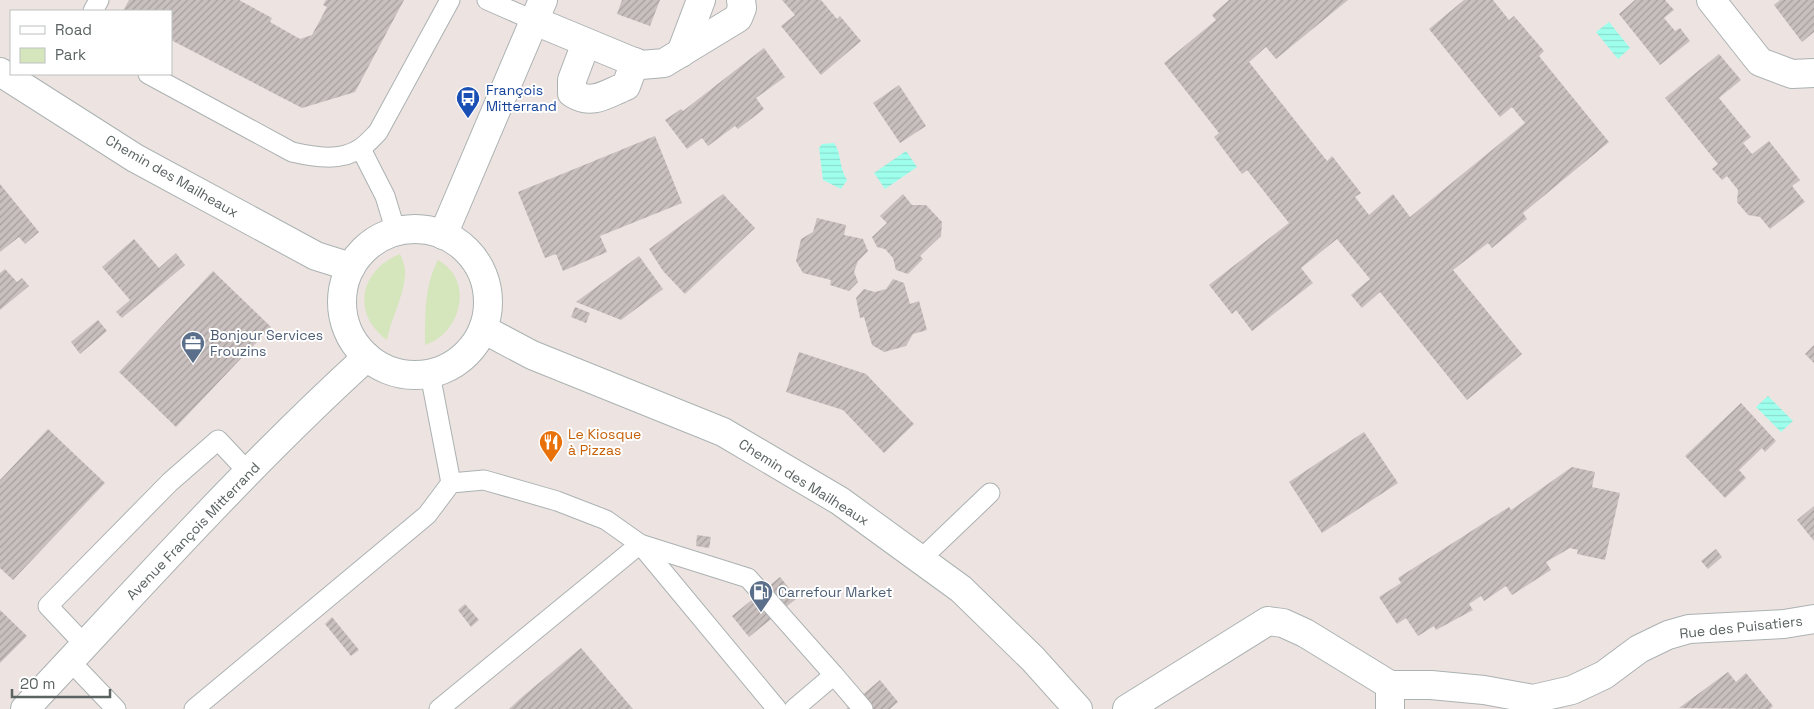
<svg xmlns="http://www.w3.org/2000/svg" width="1814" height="709" font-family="'Space Grotesk',sans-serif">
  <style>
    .green { fill: #d6e6bc }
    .water { fill: url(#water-rules) }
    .building { fill: url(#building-hatch) }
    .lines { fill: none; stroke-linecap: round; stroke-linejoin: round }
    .lane-casing { stroke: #abb2b2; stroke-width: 21 }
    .street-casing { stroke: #abb2b2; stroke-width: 30 }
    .secondary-casing { stroke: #aab3b2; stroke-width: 30 }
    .lane { stroke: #fff; stroke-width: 19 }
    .street { stroke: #fff; stroke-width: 28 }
    .secondary { stroke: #fff; stroke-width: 28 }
    .labels { text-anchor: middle; stroke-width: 4; stroke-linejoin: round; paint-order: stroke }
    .transit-label { font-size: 14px; fill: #164399; stroke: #fff; text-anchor: start }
    .street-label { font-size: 14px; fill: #5a6362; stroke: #fff }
    .service-label { font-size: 14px; fill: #4e5e75; stroke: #fff; text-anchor: start }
    .food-label { font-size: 14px; fill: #c56008; stroke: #fff; text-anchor: start }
  </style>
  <defs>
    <pattern id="water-rules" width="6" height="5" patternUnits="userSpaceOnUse" patternTransform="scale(1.25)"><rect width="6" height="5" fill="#9fffed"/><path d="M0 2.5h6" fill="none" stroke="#8bddce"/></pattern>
    <pattern id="building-hatch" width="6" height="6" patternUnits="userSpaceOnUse" patternTransform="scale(1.25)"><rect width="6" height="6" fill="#c8bfbe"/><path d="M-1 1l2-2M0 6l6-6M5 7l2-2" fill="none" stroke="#a59f9e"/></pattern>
  </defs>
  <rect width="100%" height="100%" fill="#ede3e1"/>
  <g class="green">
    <path d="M400,254c2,4 4,10 5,15 2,20 -14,50 -18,71 -36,-27 -27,-70 13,-86z"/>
    <path d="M438,260c37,20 23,74 -13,85 0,-28 -1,-59 13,-85z"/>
  </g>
  <g class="water">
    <path d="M1609,22l21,26 -12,11 -22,-27z"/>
    <path d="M834,143c7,8 5,25 13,37l-6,9 -18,-9 -4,-32 3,-4z"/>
    <path d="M906,151l11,16 -32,22 -11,-16z"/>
    <path d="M1768,396l25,25 -12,11 -25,-25z"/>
  </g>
  <g class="building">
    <path d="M129,0h110l33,18 -2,4 30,17 12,-4 15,-28 -4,-2 3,-5h78l-49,92 -53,16 -131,-68v-29h-48z"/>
    <path d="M622,0h38l-10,26 -33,-12z"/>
    <path d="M782,0h39l16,19 3,-3 21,25 -40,34 -40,-49 14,-11z"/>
    <path d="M1229,0h119l-72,59 -10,-12 -17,15 78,99 5,-5 29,37 -6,4 14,18 24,-21 17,23 115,-94 -13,-16 -12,10 -71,-88 35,-29h29l16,20 5,-4 30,35 -5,5 70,86 -86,71 4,6 -35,29 -4,-5 -35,27 69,84 -55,46 -87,-108 -18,16 -11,-13 19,-16 -33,-40 -36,29 12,15 -61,48 -16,-21 -4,4 -23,-29 80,-62 -42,-53 -5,4 -28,-37 5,-4 -55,-70 52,-43 -4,-5z"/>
    <path d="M1635,0h30l9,10 -10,8 11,13 5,-3 10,13 -30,24 -41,-51z"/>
    <path d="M1780,0h34v32l-12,10 -28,-37z"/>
    <path d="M764,48l21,29 -29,21 8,11 -26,20 -3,-3 -27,20 -6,-8 -15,11 -22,-29 16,-11 2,2z"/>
    <path d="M1719,54l22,26 -22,18 32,39 -8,6 9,11 17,-13 31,39 -8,6 13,16 -35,27 -10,-12 -12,-2 -11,-13 1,-12 -11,-14 -5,4 -10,-11 6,-5 -53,-66z"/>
    <path d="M899,85l27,41 -26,17 -27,-40z"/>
    <path d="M655,136l27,67 -82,33 7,16 -44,19 -7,-17 -11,4 -27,-66z"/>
    <path d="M0,184l39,48 -14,12 -6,-7 -19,15z"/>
    <path d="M723,194l32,34 -70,66 -22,-23 -14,-22z"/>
    <path d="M903,194l9,11h14l16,17 -1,14 -21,20 3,3 -15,15 -12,-4 -3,-12 -8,-9 -8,-2 -5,-10 15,-14 -7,-7z"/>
    <path d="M817,218l29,7 -2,10 19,4 5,12 -10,10 -4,11 4,10 -9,9 -19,-6 1,-5 -28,-7 -7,-12 5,-22 12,-7z"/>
    <path d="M134,239l25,29 17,-15 9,12 -63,53 -6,-6 14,-12 -28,-33z"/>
    <path d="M639,256l24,33 -42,31 -45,-18z"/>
    <path d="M5,269l12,13 5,-4 7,8 -29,24v-37z"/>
    <path d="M213,271l58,56 -95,100 -57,-55z"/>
    <path d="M893,279l11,4 6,21 9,-3 8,29 -14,4 -7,12 -22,6 -12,-7 -8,-28 -4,1 -4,-20 8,-9 11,3 11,-3z"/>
    <path d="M575,307l15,6 -4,10 -15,-6z"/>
    <path d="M98,320l9,11 -27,23 -9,-12z"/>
    <path d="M1814,345v18l-9,-9z"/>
    <path d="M799,352l67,22 48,50 -30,29 -41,-43 -57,-18z"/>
    <path d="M1741,403l35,38 -11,11 -3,-4 -23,22 7,8 -21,20 -40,-42z"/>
    <path d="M48,429l57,54 -92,97 -13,-12v-88z"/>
    <path d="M1364,432l34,51 -76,50 -33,-51z"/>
    <path d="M1572,467l23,5 -3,15 28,6 -15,67 -28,-6 1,-4 -8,-2 -24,14 5,8 -39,25 -6,-9 -22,15 -3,-5 -12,8 4,6 -37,20 -2,-4 -16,10 -12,-18 -9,6 -18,-27 22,-14 -3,-5 111,-71 2,3z"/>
    <path d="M1814,506v35l-17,-21z"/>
    <path d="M697,535l14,2 -2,11 -13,-2z"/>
    <path d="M1716,549l6,8 -14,12 -7,-8z"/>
    <path d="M780,577l17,21 -48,39 -17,-21z"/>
    <path d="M465,604l14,16 -8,7 -13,-17z"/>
    <path d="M0,610l27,26 -27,27z"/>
    <path d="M332,617l27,33 -8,6 -26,-32z"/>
    <path d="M581,648l52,61h-124l13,-12z"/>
    <path d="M1728,672l8,10 10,-9 27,33 -3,3 -91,-1z"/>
    <path d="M880,680l18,22 -8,7h-44z"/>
  </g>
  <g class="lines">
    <g class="lane-casing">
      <g id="lane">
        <path d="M487,0l48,21"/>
        <path d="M93,11l6,-11"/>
        <path d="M148,74l144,78c22,5 49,10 69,-4 6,-4 12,-11 17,-16l72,-132"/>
        <path d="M361,149l24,47 11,36"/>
        <path d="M430,374l21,109"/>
        <path d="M920,560l70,-67"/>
        <path d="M84,644l-36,-38 122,-124 48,-42 31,33"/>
        <path d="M70,661l46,48"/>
        <path d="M834,675l29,34"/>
        <path d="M194,709l233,-194 24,-32 33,-3 73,21 49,19 34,24 137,165"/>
        <path d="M439,709l201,-165 108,34 86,97 -40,34"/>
      </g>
    </g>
    <g class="street-casing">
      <g id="street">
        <path d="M1711,0l49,62 32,12 22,-1"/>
        <path d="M535,21l106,44 23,-2 74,-45 4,-10 -1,-8"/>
        <path d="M586,43l-14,37v13c20,13 34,1 54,-7l9,-24"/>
        <path d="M681,53l20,-53"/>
        <path d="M443,235l100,-235"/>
        <path d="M1390,685v24"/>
        <path d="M25,709c112,-119 221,-242 342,-352"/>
        <path d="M1127,709l141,-88 15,2 22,10 85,52h41l53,5 49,9 39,-9 32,-15 35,-26 29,-14 21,-6 95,-5 30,-5"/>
      </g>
    </g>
    <g class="secondary-casing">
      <g id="secondary">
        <path d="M0,72l135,86 181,98 35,11"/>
        <circle cx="415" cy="302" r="73"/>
        <path d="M483,329l49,26 191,77 117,69 121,88 72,70 45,50"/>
      </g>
    </g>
    <use href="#lane" class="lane"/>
    <use href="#street" class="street"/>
    <use href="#secondary" class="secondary"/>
  </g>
  <defs>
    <g id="bus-pin" transform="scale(1.25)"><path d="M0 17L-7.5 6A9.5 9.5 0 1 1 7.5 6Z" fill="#1a4fb4" stroke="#fff"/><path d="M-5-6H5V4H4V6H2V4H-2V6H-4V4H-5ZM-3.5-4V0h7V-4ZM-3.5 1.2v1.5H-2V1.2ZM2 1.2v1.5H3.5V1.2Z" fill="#fff"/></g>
    <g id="office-pin" transform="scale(1.25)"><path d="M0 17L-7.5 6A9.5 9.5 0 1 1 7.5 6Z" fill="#5c6f8a" stroke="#fff"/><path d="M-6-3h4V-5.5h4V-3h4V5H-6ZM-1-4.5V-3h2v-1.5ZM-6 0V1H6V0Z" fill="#fff"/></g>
    <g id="restaurant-pin" transform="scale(1.25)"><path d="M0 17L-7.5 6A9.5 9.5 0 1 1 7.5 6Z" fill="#e8710a" stroke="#fff"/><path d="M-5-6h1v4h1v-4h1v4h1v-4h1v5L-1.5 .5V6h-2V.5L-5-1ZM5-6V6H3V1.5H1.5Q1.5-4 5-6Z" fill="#fff"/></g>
    <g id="fuel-pin" transform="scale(1.25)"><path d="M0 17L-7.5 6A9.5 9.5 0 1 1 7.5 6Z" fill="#5c6f8a" stroke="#fff"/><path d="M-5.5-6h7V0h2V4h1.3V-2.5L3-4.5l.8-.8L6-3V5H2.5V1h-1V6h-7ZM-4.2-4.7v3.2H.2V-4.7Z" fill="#fff"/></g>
  </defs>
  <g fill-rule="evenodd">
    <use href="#bus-pin" x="468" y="98"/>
    <use href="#office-pin" x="193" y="343"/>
    <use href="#restaurant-pin" x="551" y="442"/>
    <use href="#fuel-pin" x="761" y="592"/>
  </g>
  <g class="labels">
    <g class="transit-label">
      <text x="486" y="95">François<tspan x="486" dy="16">Mitterrand</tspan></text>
    </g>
    <g class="street-label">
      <text transform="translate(172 176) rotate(30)" y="5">Chemin des Mailheaux</text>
      <text transform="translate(804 482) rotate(32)" y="5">Chemin des Mailheaux</text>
      <text transform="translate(193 531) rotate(-46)" y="5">Avenue François Mitterrand</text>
      <text transform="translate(1741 627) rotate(-6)" y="5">Rue des Puisatiers</text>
    </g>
    <g class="service-label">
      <text x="210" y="340">Bonjour Services<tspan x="210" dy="16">Frouzins</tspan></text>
      <text x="778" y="597">Carrefour Market</text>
    </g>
    <g class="food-label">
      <text x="568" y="439">Le Kiosque<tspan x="568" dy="16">à Pizzas</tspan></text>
    </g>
  </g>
  <rect x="10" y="10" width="162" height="65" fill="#ffffff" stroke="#bdc1c0"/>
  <rect x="20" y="26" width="25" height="8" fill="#ffffff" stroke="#bdc1c0"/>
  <text x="55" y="35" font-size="15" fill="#5a6362">Road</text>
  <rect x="20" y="48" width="25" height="15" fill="#d6e6bc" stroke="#bdc1c0"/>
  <text x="55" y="60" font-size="15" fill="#5a6362">Park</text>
  <path d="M12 689v8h98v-8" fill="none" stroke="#5a6362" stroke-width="2.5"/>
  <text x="20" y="689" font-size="15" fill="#5a6362" stroke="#ffffff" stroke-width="4" paint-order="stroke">20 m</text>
</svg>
